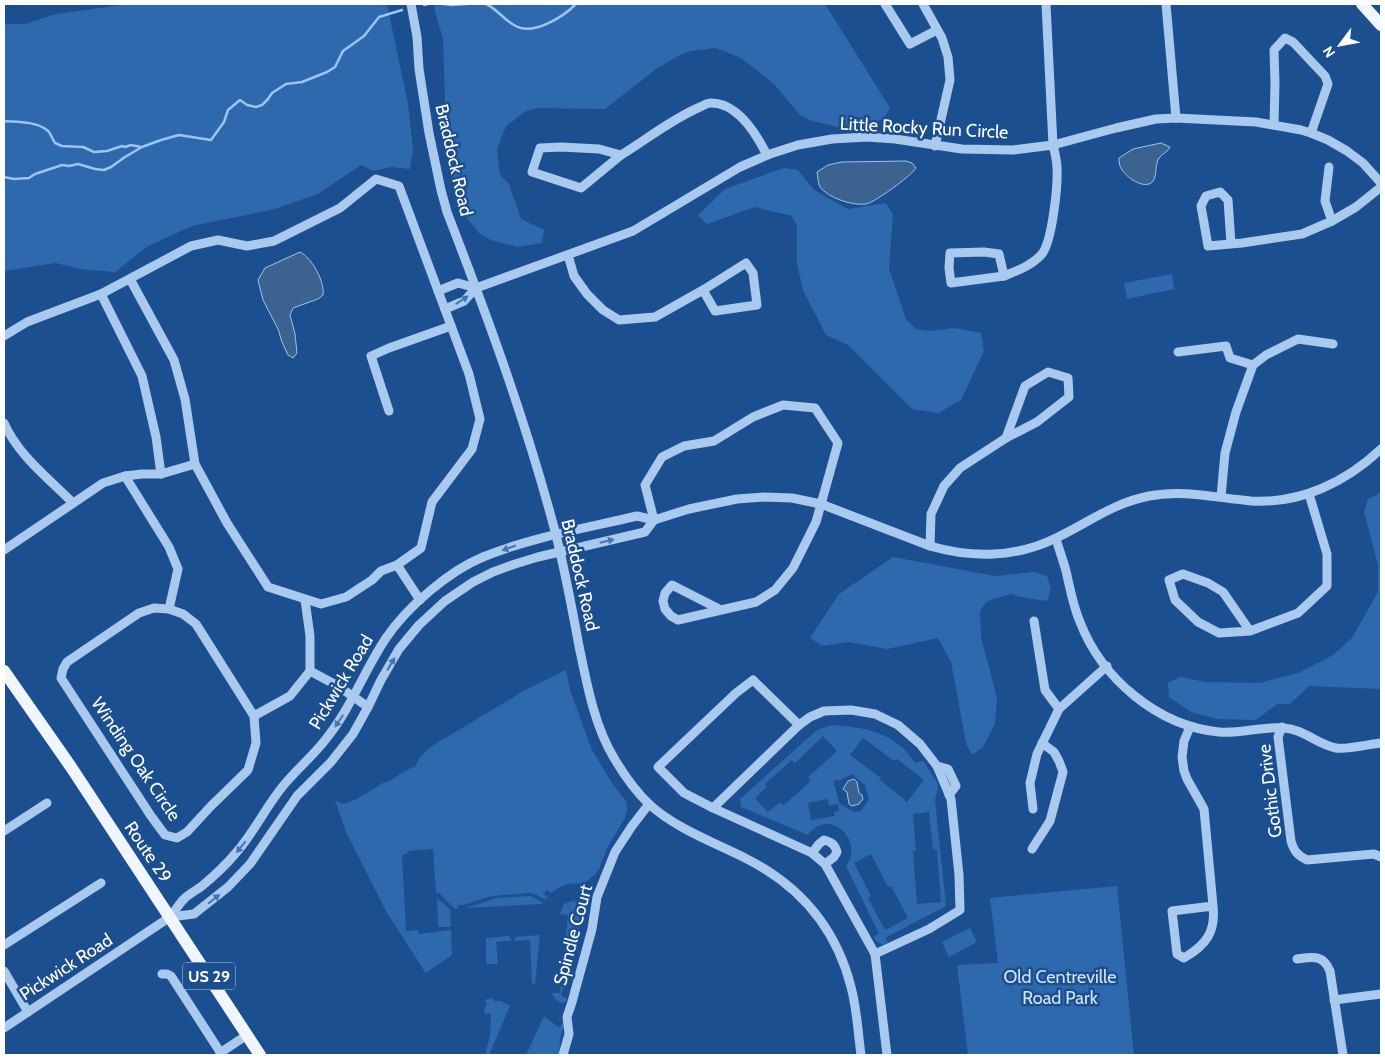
<svg xmlns="http://www.w3.org/2000/svg" width="1385" height="1059" font-family="Cabin,sans-serif">
  <style>
    .green { fill: #2e69ad; fill-rule: evenodd }
    .water { fill: #3c6290; stroke: #9cc4f0 }
    .lines { fill: none; stroke-linecap: round; stroke-linejoin: round }
    .stream { stroke: #9cc4f0; stroke-width: 2.5 }
    .minor { stroke: #a9c9ee; stroke-width: 9 }
    .major { stroke: #f0f6ff; stroke-width: 12 }
    .oneway { fill: #4674ac }
    .labels { text-anchor: middle; stroke-width: 5; stroke-linejoin: round; paint-order: stroke }
    .shield { fill: #1b4f8f; stroke: #bbcadd; stroke-width: 1 }
    .shield-label { font-size: 16px; font-weight: bold; fill: #fff }
    .street-label { font-size: 18px; fill: #fff; stroke: #1b4f8f }
    .park-label { font-size: 18px; fill: #cfe3fa; stroke: #1b4f8f }
  </style>
  <rect width="100%" height="100%" fill="#1b4f8f"/>
  <g class="green">
    <path d="M129,4h258l21,100 5,46 -3,19 -19,-2 -17,4 -13,-6 -43,29 -43,15 -83,17 -44,20 -33,26 -35,-3 -24,-6 -52,8v-247h21l31,-10z"/>
    <path d="M435,4h390l65,104 -6,11 -37,10 -35,-8 -12,-6 -26,-31 -33,-26 -25,-10 -25,3 -13,5 -22,13 -51,40 -66,-1 -13,3 -20,15 -9,23 3,26 9,9 12,35 23,11 -2,13 -25,4 -26,-7 -12,-7 -17,-21 -15,-51 -4,-122 -8,-27z"/>
    <path d="M784,168l14,2 16,20 34,19 38,-6 7,11 -4,55 17,50 10,10 13,2 26,-3 26,5 3,18 -23,49 -23,13 -26,-4 -64,-64 -22,-10 -23,-45 -6,-26v-37l-5,-11 -37,-9 -48,17 -9,-9 27,-26z"/>
    <path d="M1172,274l2,15 -47,10 -3,-16z"/>
    <path d="M1380,493l1,1v195l-72,-3 -19,18h-13l-21,16 -39,-1 -26,-7 -22,-15 -1,-14 12,-6 26,5 54,1 38,-10 35,-18 19,-17 26,-46v-27l-14,-53 4,-13z"/>
    <path d="M893,557l102,19 39,-4 13,4 4,13 -4,12 -27,-4 -9,-3 -24,7 -7,10 1,26 16,61 -2,26 -12,23 -11,8 -6,-12 -15,-81 -13,-24 -51,11 -39,-7 -26,4 -12,-8 29,-44z"/>
    <path d="M566,670l5,23 21,57 22,36 12,15 1,8 -2,9 -18,30 -7,19 -5,8 -11,8 -17,1 -7,3 -9,6 -4,-3 -4,4 5,3 -2,3 -9,-5 -7,-2 -38,3 -29,9h-5v3l-4,1v-3l-1,1 -14,-14h-3l-3,-44 -25,2 -1,3 -5,1 4,76 12,-1 1,4 32,-4 1,25 -28,19 1,-2 -38,-59 -41,-81 -11,-32 8,4 14,-5 26,-16c10,-1 18,-13 32,-16l5,-10 12,-11 95,-57z"/>
    <path d="M832,725c27,2 53,5 74,26 3,4 6,8 10,12l5,-2 3,1 12,19 2,6 -3,13 11,106 -61,32 3,4 -5,3 -7,-4 -2,-5 5,-2 -33,-68c19,-26 -17,-60 -38,-31l-67,-28 -1,-8 77,-69zM823,736l14,15 -29,26 3,4 -27,24 -4,-3 -12,10 -13,-14 12,-11 -2,-3 27,-24 3,3zM863,738l31,23 3,-2 27,21 -17,22 -27,-22 1,-2 -31,-23zM852,774l13,11 4,14 -8,12 -7,1 -15,-9 -4,-17 -2,-2 3,-5 3,2zM828,799l1,7 9,-2 1,7 -5,1 1,4 -24,4 -3,-17zM929,812l4,37 4,1 4,52 -24,2 -4,-53h3l-3,-37zM871,854l17,33 3,-1 17,32 -23,12 -17,-32 3,-2 -17,-33z"/>
    <path d="M1117,886l17,169h-166l-11,-90 41,-2 -8,-65z"/>
    <path d="M530,896l14,7 -3,1 -75,4 30,-10z"/>
    <path d="M437,898l13,11 1,18h-13z"/>
    <path d="M574,900l3,3 4,1 2,-3v2l-5,35 -17,57 6,4 -2,3 -4,1 -5,-3 -4,-6 1,-1h7l8,-78 -7,-1 -1,-1 4,-9z"/>
    <path d="M970,928l7,14 -28,15 -7,-15z"/>
    <path d="M540,935l-5,49h-3l-2,-44 -15,1v-4z"/>
    <path d="M508,936l3,3v2l-15,1 2,22h-12v-26z"/>
    <path d="M493,998l1,3h7l9,5 -21,49h-4l5,-20 1,-21h-6l-1,-6 2,-1v-6h-2v-1z"/>
    <path d="M544,1016l15,12 4,-5 1,1 -4,15 -1,16h-33z"/>
  </g>
  <g class="water">
    <path d="M1161,143l9,4c-2,5 -7,6 -11,11 -5,7 -1,21 -8,25 -10,6 -28,-8 -31,-17 -1,-2 -1,-6 -1,-8l14,-9z"/>
    <path d="M906,161l6,2 4,5c-5,8 -42,35 -50,36 -13,2 -38,-6 -46,-17 -2,-4 -2,-10 -3,-15l11,-7 14,-3z"/>
    <path d="M300,252c12,6 25,30 23,43l-5,4 -25,9 -3,7 5,19 2,19 -4,5 -5,-3 -6,-13 -4,-13 -15,-29 -5,-20 7,-12z"/>
    <path d="M854,779l3,3 2,11 3,2 1,4 -4,5 -7,2 -3,-2 -2,-12 -4,-3 5,-8z"/>
  </g>
  <g class="lines">
    <g class="stream">
      <path d="M443,4l8,1 15,-1"/>
      <path d="M486,4c11,5 17,15 28,21 18,12 49,-8 62,-21"/>
      <path d="M424,5l4,-1"/>
      <path d="M4,121c13,1 31,0 43,9 4,3 5,9 8,13l7,3 21,1 11,5 13,-1 15,-5 3,1 6,-2 10,2"/>
      <path d="M4,177l10,2 15,-1 6,-4 27,-9 7,1 9,-2 17,5 9,1 7,-3 14,-10 17,-10 19,-7 18,-5 32,5 13,-18 4,-12 12,-10 7,5 9,2 6,-2 6,-6 4,-6 14,-9 16,-2 25,-10 8,-5 8,-16 21,-15 15,-19 23,-7"/>
    </g>
    <g class="minor">
      <path d="M411,4l6,33 2,32 10,64 12,57 6,22c41,106 80,212 109,323 9,36 16,73 23,111 8,38 15,79 35,112 10,17 22,34 36,47 27,24 63,37 95,53 54,27 91,70 106,129 6,22 7,46 10,68"/>
      <path d="M885,4l25,40 27,-14"/>
      <path d="M923,4l19,34 6,19 2,23 -15,66"/>
      <path d="M1166,4l10,114"/>
      <path d="M1274,125l1,-42 -1,-33 11,-12 8,4 32,34 3,8 -17,49"/>
      <path d="M561,147l38,2 22,6 -40,33 -49,-16 8,-24z"/>
      <path d="M621,155c26,-16 51,-36 79,-48 3,-1 7,-4 10,-4 27,-1 47,32 57,52"/>
      <path d="M1329,167l-4,34 7,20"/>
      <path d="M376,179l23,7 70,188 11,45 -8,30 -40,53 -11,46 -24,17 -16,6 -9,9 -26,17 -25,7 -53,-17 -41,-64 -32,-59 -34,10 -5,-37 -14,-61 -41,-82 90,-48 27,-6 29,6 27,-5 66,-33z"/>
      <path d="M1231,244l-3,-44 -8,-8 -14,4 -5,10 7,40 34,-3 60,-9 30,-13 24,-14 25,-20"/>
      <path d="M984,252l15,2 5,22 -53,7 -2,-15 1,-15z"/>
      <path d="M568,255l6,21 13,18 16,16 16,10 36,-3 48,-27"/>
      <path d="M746,263l7,10 4,32 -42,6 -12,-21z"/>
      <path d="M1004,276c12,-5 27,-10 37,-21 11,-11 17,-69 16,-87 0,-7 -2,-15 -4,-23l-7,-141"/>
      <path d="M130,279l44,81 11,39 10,65"/>
      <path d="M438,291l20,-8 18,5"/>
      <path d="M445,309l19,-8 12,-13 157,-57 107,-64 30,-13 28,-9 34,-6 35,-2 28,2 67,10 51,1 40,-5 63,-17 40,-9 20,-1 80,4 45,8 10,3 17,7 19,11 16,12 18,20"/>
      <path d="M4,336l23,-14 74,-28"/>
      <path d="M1178,352l48,-6 4,12 23,7"/>
      <path d="M1048,372l20,6 1,19 -32,25 -31,16 19,-52z"/>
      <path d="M389,411l-18,-55 18,-8 62,-22"/>
      <path d="M4,423c14,32 44,55 69,80"/>
      <path d="M125,476l44,71 9,22 -9,40"/>
      <path d="M1221,497l4,-44 11,-41 17,-47 13,-10 32,-16 35,5"/>
      <path d="M654,520l-9,-35 17,-28 22,-11 30,-5 39,-24 30,-12 32,3 23,35 -22,79 -23,46 -18,22 -19,12 -78,18 -7,-4 -6,-7 -2,-8 2,-8 7,-8 49,25"/>
      <path d="M1056,539c3,10 7,21 10,32 4,17 7,35 14,51 22,57 78,104 139,110 22,2 43,-6 65,-4 19,1 33,16 52,20 10,2 34,-4 45,-5"/>
      <path d="M930,546l1,-32 13,-28 16,-18 46,-30"/>
      <path d="M4,550l99,-67 22,-7 17,-2h19"/>
      <path d="M397,565l23,35"/>
      <path d="M1034,621l11,69 14,19"/>
      <path d="M1250,631l-27,-39 -15,-9 -25,-9 -14,6 6,20 23,22 21,11 31,-2 48,-18 29,-27v-32l-18,-60"/>
      <path d="M310,671l28,15 30,21"/>
      <path d="M254,716l-58,-92 -13,-10 -14,-5 -15,-1 -15,5 -72,49 -4,7 -2,9 90,138 14,19 12,3 10,-6 24,-26 37,-36 8,-27 -2,-27 36,-20 20,-25v-35l-5,-36"/>
      <path d="M799,725l-46,-45 -17,13 -78,74 26,26 29,15 99,45 13,11 50,90 12,101"/>
      <path d="M1190,727l-6,14 -2,16 2,14 3,8 17,30 9,97 -41,5 5,43 7,4c22,-13 32,-26 29,-52"/>
      <path d="M1282,727l-4,10 13,104c3,10 6,14 16,19l67,-6 7,3"/>
      <path d="M937,766l11,3 8,17 -7,9"/>
      <path d="M713,808l86,-83 11,-8 14,-6 27,-1 24,4 23,11 22,19 17,22 14,33 8,76 1,35 -31,19 -54,25"/>
      <path d="M1033,809l-3,-26 7,-29 22,-45 48,-43"/>
      <path d="M4,831l43,-28"/>
      <path d="M1032,849l18,-28 13,-49 -4,-11 -5,-9 -12,-9"/>
      <path d="M812,853l7,-9 5,-4c8,2 11,5 13,12l-3,5 -9,7"/>
      <path d="M170,917l24,-3 34,-27 22,-23 47,-68 34,-34 22,-28 15,-27 13,-27 18,-31 20,-24 26,-24 28,-19 20,-10 22,-8 23,-7 107,-25 9,-12"/>
      <path d="M4,945l97,-62"/>
      <path d="M1297,959c15,-2 26,-5 33,12l13,84"/>
      <path d="M4,971l24,41"/>
      <path d="M162,974h5l4,2 51,79"/>
      <path d="M1334,1000l47,-6"/>
      <path d="M4,1028l166,-111c5,-6 9,-13 14,-18 5,-5 13,-9 18,-13 12,-10 23,-20 33,-32 19,-21 30,-46 48,-68 13,-16 30,-30 43,-47 25,-31 38,-68 60,-101 21,-31 63,-67 97,-81 49,-20 103,-29 154,-41l17,4 35,-11 48,-10 27,-2 28,1 29,6 109,42c41,12 86,12 126,-8 32,-15 57,-35 93,-42 34,-7 68,2 102,5 50,3 95,-19 130,-52"/>
      <path d="M220,1053l27,-18"/>
      <path d="M563,1055l6,-21 -2,-17 5,-15 20,-73 5,-32 18,-45 17,-26 17,-22"/>
    </g>
    <g class="major">
      <path d="M1362,4l19,21"/>
      <path d="M4,671l67,96 189,288"/>
    </g>
  </g>
  <defs><path id="oneway-solid" d="M-6-.8H1V-3.2L6.5 0L1 3.2V.8H-6Z" transform="scale(1.25)"/></defs>
  <g class="oneway">
    <use href="#oneway-solid" transform="translate(462 300) rotate(-33)"/>
    <use href="#oneway-solid" transform="translate(607 541) rotate(-13)"/>
    <use href="#oneway-solid" transform="translate(509 548) rotate(161)"/>
    <use href="#oneway-solid" transform="translate(391 664) rotate(-59)"/>
    <use href="#oneway-solid" transform="translate(339 721) rotate(124)"/>
    <use href="#oneway-solid" transform="translate(241 847) rotate(129)"/>
    <use href="#oneway-solid" transform="translate(214 899) rotate(-39)"/>
  </g>
  <g class="labels">
    <rect class="shield" x="183" y="962.5" width="52" height="27" rx="4"/>
    <g class="shield-label">
      <text x="209" y="982">US 29</text>
    </g>
    <g class="street-label">
      <text transform="translate(924 128) rotate(3)" y="6">Little Rocky Run Circle</text>
      <text transform="translate(454 160) rotate(77)" y="6">Braddock Road</text>
      <text transform="translate(580 575) rotate(77)" y="6">Braddock Road</text>
      <text transform="translate(341 682) rotate(-59)" y="6">Pickwick Road</text>
      <text transform="translate(136 759) rotate(56)" y="6">Winding Oak Circle</text>
      <text transform="translate(1270 791) rotate(-97)" y="6">Gothic Drive</text>
      <text transform="translate(148 852) rotate(56)" y="6">Route 29</text>
      <text transform="translate(573 935) rotate(-75)" y="6">Spindle Court</text>
      <text transform="translate(66 967) rotate(-33)" y="6">Pickwick Road</text>
    </g>
    <g class="park-label">
      <text x="1060" y="983">Old Centreville<tspan x="1060" dy="21">Road Park</tspan></text>
    </g>
  </g>
  <rect width="1385" height="1059" fill="none" stroke="#ffffff" stroke-width="10"/>
  <g transform="translate(1340 45) rotate(238)" stroke="#1b4f8f" stroke-width="4" paint-order="stroke">
  <path d="M0-4L9 19L0 12L-9 19Z" fill="#ffffff"/>
  <text y="-8" font-size="14" font-weight="bold" text-anchor="middle" fill="#ffffff">N</text>
  </g>
</svg>
